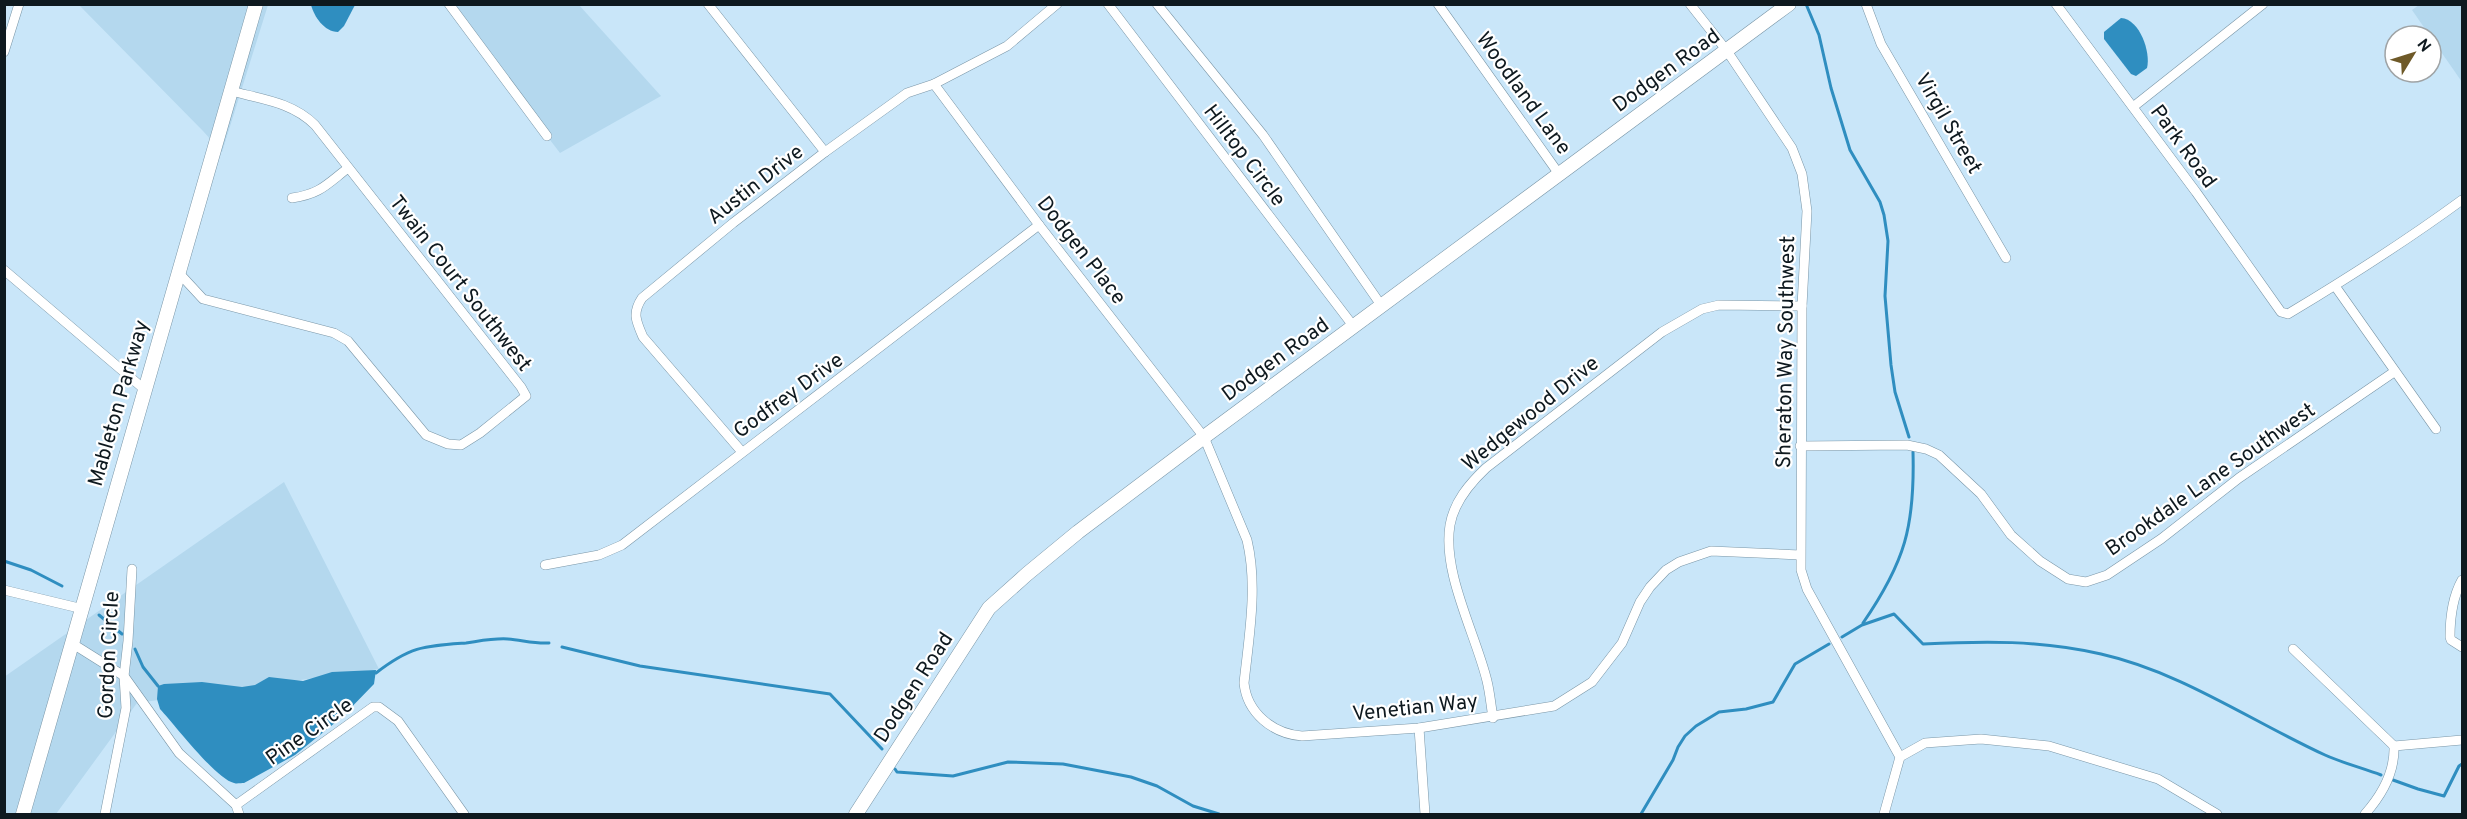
<svg xmlns="http://www.w3.org/2000/svg" width="2467" height="819" font-family="Overpass,sans-serif">
  <style>
    .built { fill: #b4d8ee }
    .water { fill: #2f8ec0 }
    .lines { fill: none; stroke-linecap: round; stroke-linejoin: round }
    .stream { stroke: #2f8ec0; stroke-width: 3 }
    .street-casing { stroke: #7a96a7; stroke-width: 10 }
    .secondary-casing { stroke: #7a96a7; stroke-width: 15 }
    .street { stroke: #fff; stroke-width: 9 }
    .secondary { stroke: #fff; stroke-width: 14 }
    .labels { text-anchor: middle; stroke-width: 4.5; stroke-linejoin: round; paint-order: stroke }
    .street-label { font-size: 21px; fill: #0e191f; stroke: #fff }
  </style>
  <rect width="100%" height="100%" fill="#c9e6f9"/>
  <g class="built">
    <path d="M79,5h189l-46,147 -19,-21z"/>
    <path d="M447,5h132l82,91 -101,57z"/>
    <path d="M2419,5h43v77l-50,-72z"/>
    <path d="M284,482l95,187 -242,34 -81,111h-51l-1,-137z"/>
  </g>
  <g class="water">
    <path d="M311,5v-1l44,1 -11,21 -6,6c-14,0 -24,-16 -27,-27z"/>
    <path d="M2121,18c19,1 30,35 26,50l-11,8 -5,-2 -27,-35v-7z"/>
    <path d="M376,670l-2,14 -33,34 -46,37 -51,28c-2,0 -9,1 -10,0 -18,-4 -60,-59 -74,-74l-3,-10 1,-13 6,-2 38,-2 40,5 13,-2 14,-8 34,4 29,-9z"/>
  </g>
  <g class="lines">
    <g class="stream">
      <path d="M1806,4l13,31 12,53 19,62 30,52 4,13 4,26 -3,55 6,69 4,27 14,45"/>
      <path d="M4,561l27,9 31,16"/>
      <path d="M99,615l23,19"/>
      <path d="M1863,623c42,-61 52,-97 50,-171"/>
      <path d="M1842,637l20,-12 32,-11 29,30c61,-3 117,-4 178,10 80,18 150,67 224,101 18,8 37,13 56,20"/>
      <path d="M562,647l78,19 190,28 52,55"/>
      <path d="M135,649l8,18 15,19"/>
      <path d="M376,673c35,-27 48,-27 90,-30 14,-2 28,-5 42,-4 14,1 26,5 41,4"/>
      <path d="M895,769l2,3 56,4 55,-14 55,2 68,13 26,9 36,20 26,8"/>
      <path d="M2393,780l25,9 26,7 15,-30 3,-2"/>
      <path d="M1641,814l32,-54 5,-13 7,-11 11,-10 23,-14 27,-3 27,-7 22,-38 34,-20"/>
    </g>
    <g class="street-casing">
      <g id="street">
        <path d="M449,4l98,132"/>
        <path d="M708,4l117,148"/>
        <path d="M1108,4l246,323"/>
        <path d="M1157,4l106,131 118,170"/>
        <path d="M1438,4l121,170"/>
        <path d="M1690,4l37,47 65,97 10,26 5,37 -5,95 -1,264 6,19 93,168 -16,57"/>
        <path d="M1866,4l15,40 125,214"/>
        <path d="M2056,4l140,188 85,120 7,2c60,-36 118,-73 174,-114"/>
        <path d="M4,52l15,-48"/>
        <path d="M934,84l105,141 165,212 43,103c11,46 2,96 -3,143 3,30 29,51 58,53l117,-8 135,-22 38,-24 30,-39 18,-41 10,-15 16,-17 13,-8 32,-11 89,4"/>
        <path d="M2133,107l130,-103"/>
        <path d="M292,198c28,-4 34,-13 56,-30"/>
        <path d="M4,270l140,119"/>
        <path d="M178,272l25,27 131,34 14,8 78,94 22,9 13,1 19,-12 46,-37 -5,-9 -206,-262c-23,-23 -54,-26 -84,-34"/>
        <path d="M2335,286l101,143"/>
        <path d="M1800,446l107,-1 19,4 13,6 42,39 30,41 29,26 28,18 18,3 21,-7 54,-36 78,-61 155,-106"/>
        <path d="M742,452l-99,-115c-7,-16 -11,-24 -1,-39l91,-75 92,-71 82,-59 27,-9 73,-38 50,-42"/>
        <path d="M545,565l54,-10 23,-10 417,-320"/>
        <path d="M2462,580c-10,18 -12,37 -12,57l1,3 11,7"/>
        <path d="M4,590l79,19"/>
        <path d="M73,644l51,32 55,77 57,52 3,9"/>
        <path d="M2293,649l101,97"/>
        <path d="M1493,718c-2,-12 -3,-25 -6,-37 -11,-46 -45,-108 -37,-156 4,-23 19,-41 36,-57l176,-136 40,-23 17,-4 83,1"/>
        <path d="M1419,728l6,86"/>
        <path d="M2394,746l68,-6"/>
        <path d="M1900,757l25,-14 56,-4 68,7 109,33 59,35"/>
        <path d="M236,805l137,-98h6l19,14 66,93"/>
        <path d="M105,814l21,-106 -2,-32 4,-35 4,-72"/>
        <path d="M2365,814c16,-18 30,-42 29,-68"/>
      </g>
    </g>
    <g class="secondary-casing">
      <g id="secondary">
        <path d="M23,814l233,-810"/>
        <path d="M856,814l133,-206 38,-34 51,-42 126,-95 585,-433"/>
      </g>
    </g>
    <use href="#street" class="street"/>
    <use href="#secondary" class="secondary"/>
  </g>
  <g class="labels">
    <g class="street-label">
      <text transform="translate(1666 70) rotate(-36)" y="7">Dodgen Road</text>
      <text transform="translate(1524 93) rotate(54)" y="7">Woodland Lane</text>
      <text transform="translate(1949 123) rotate(60)" y="7">Virgil Street</text>
      <text transform="translate(2184 146) rotate(54)" y="7">Park Road</text>
      <text transform="translate(1245 155) rotate(53)" y="7">Hilltop Circle</text>
      <text transform="translate(755 184) rotate(-38)" y="7">Austin Drive</text>
      <text transform="translate(1082 250) rotate(52)" y="7">Dodgen Place</text>
      <text transform="translate(461 283) rotate(52)" y="7">Twain Court Southwest</text>
      <text transform="translate(1785 352) rotate(-89)" y="7">Sheraton Way Southwest</text>
      <text transform="translate(1275 359) rotate(-36)" y="7">Dodgen Road</text>
      <text transform="translate(788 395) rotate(-36)" y="7">Godfrey Drive</text>
      <text transform="translate(118 403) rotate(-74)" y="7">Mableton Parkway</text>
      <text transform="translate(1530 413) rotate(-39)" y="7">Wedgewood Drive</text>
      <text transform="translate(2210 479) rotate(-35)" y="7">Brookdale Lane Southwest</text>
      <text transform="translate(108 655) rotate(-87)" y="7">Gordon Circle</text>
      <text transform="translate(913 687) rotate(-57)" y="7">Dodgen Road</text>
      <text transform="translate(1415 707) rotate(-6)" y="7">Venetian Way</text>
      <text transform="translate(309 731) rotate(-35)" y="7">Pine Circle</text>
    </g>
  </g>
  <rect width="2467" height="819" fill="none" stroke="#0e191f" stroke-width="12"/>
  <g transform="translate(2413 54) rotate(52)"><circle r="28" fill="#ffffff" stroke="#9fa3a5" stroke-width="1.5"/>
  <path d="M0-4.5L10 22L0 15L-10 22Z" fill="#6e5928"/>
  <text y="-9" font-size="16" font-weight="bold" text-anchor="middle" fill="#0e191f">N</text>
  </g>
</svg>
